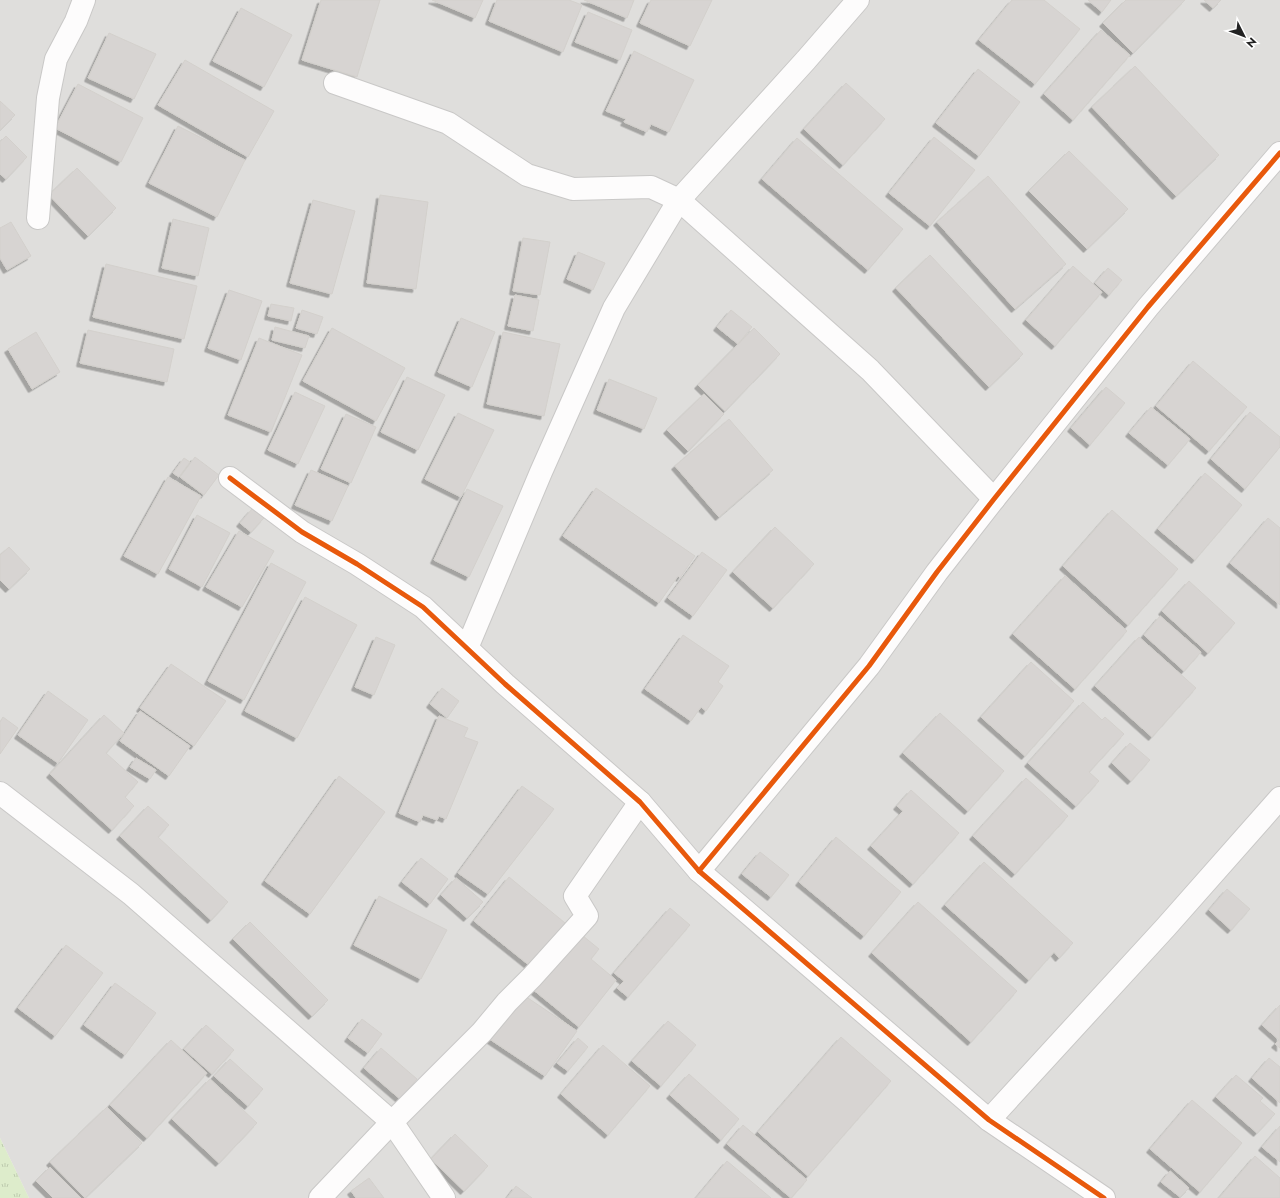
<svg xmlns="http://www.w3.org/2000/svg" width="1280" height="1198" font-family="Jost,sans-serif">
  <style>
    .residential { fill: #dfdedc }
    .grass { fill: url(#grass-tufts) }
    .building { fill: #d7d4d2; stroke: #d3d0cc; filter: url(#shadow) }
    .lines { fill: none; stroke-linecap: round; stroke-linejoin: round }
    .minor-casing { stroke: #c9c8c7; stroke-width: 24 }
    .minor { stroke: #fdfcfc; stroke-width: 22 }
    .cycleway-casing { stroke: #fff; stroke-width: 8 }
    .cycleway { stroke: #e8590c; stroke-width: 5 }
  </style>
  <defs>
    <pattern id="grass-tufts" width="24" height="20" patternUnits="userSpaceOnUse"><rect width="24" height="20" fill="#ddeccb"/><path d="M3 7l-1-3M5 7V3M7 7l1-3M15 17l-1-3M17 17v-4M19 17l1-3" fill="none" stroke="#bdcaae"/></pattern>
    <filter id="shadow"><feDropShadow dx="-3.5" dy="3.5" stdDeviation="0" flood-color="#0004"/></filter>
  </defs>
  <rect width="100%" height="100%" fill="#f0eeeb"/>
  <path class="residential" d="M0,0h1280v1198h-1251l-29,-60z"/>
  <path class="grass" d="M0,1138l29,60h-29z"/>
  <g class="building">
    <path d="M321,0h59l-23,77 -55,-17z"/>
    <path d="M432,0h51l-8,18z"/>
    <path d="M497,0h72l13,5 -19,47 -74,-31z"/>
    <path d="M584,0h50l-7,18z"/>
    <path d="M651,0h61l-22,46 -50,-23z"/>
    <path d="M1012,0h32l36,29 -45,55 -56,-44z"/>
    <path d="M1088,0h23l-9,12z"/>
    <path d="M1126,0h59l-52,53 -30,-30z"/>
    <path d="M1204,0h17l-8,8z"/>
    <path d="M241,8l51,27 -28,52 -51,-26z"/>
    <path d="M588,12l44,18 -12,30 -45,-18z"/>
    <path d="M1101,30l29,25 -57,65 -29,-26z"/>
    <path d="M109,33l47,21 -22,45 -46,-21z"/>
    <path d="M634,51l60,29 -25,52 -18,-8 -4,8 -23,-10 2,-3 -20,-8z"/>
    <path d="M185,60l89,51 -26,46 -90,-52z"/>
    <path d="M1135,66l84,89 -43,41 -84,-89z"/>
    <path d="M978,69l42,33 -41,54 -43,-33z"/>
    <path d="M846,83l39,36 -42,46 -39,-36z"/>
    <path d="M78,84l65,34 -22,44 -66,-34z"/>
    <path d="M0,101l15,14 -15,15z"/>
    <path d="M178,126l67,34 -28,57 -68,-34z"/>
    <path d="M6,136l21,21 -21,22 -6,-5v-32z"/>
    <path d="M934,137l41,33 -45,56 -41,-33z"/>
    <path d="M797,138l106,91 -35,41 -106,-91z"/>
    <path d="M1069,151l59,58 -41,40 -58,-58z"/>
    <path d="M77,168l39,40 -28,28 -39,-41z"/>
    <path d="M988,176l78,88 -51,45 -78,-87z"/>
    <path d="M380,195l48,7 -12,87 -49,-6z"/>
    <path d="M313,200l42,11 -23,83 -42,-11z"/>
    <path d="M173,219l36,9 -11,48 -36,-8z"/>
    <path d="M11,222l20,34 -24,14 -7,-12v-30z"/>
    <path d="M523,238l27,4 -10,53 -27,-4z"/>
    <path d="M578,252l27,11 -12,27 -26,-11z"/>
    <path d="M930,255l93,99 -34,33 -93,-99z"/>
    <path d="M106,264l91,22 -13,53 -91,-22z"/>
    <path d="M1073,266l29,26 -47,54 -29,-26z"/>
    <path d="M1108,268l14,12 -13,15 -14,-12z"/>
    <path d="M229,290l33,11 -21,59 -33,-12z"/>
    <path d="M515,295l24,5 -6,31 -25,-5z"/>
    <path d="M271,304l23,4 -3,13 -23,-5z"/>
    <path d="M302,310l21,7 -6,17 -21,-6z"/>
    <path d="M731,310l21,17 -14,17 -21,-17z"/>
    <path d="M461,318l34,14 -23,55 -34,-15z"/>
    <path d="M275,327l34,9 -4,12 -33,-8z"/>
    <path d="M332,328l73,40 -29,53 -73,-40z"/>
    <path d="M754,328l26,26 -55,57 -27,-26z"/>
    <path d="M88,330l86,19 -7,33 -87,-19z"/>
    <path d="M36,332l24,40 -28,17 -24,-40z"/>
    <path d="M503,332l57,12 -16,72 -57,-12z"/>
    <path d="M259,338l43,17 -31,77 -43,-17z"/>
    <path d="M1193,361l54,46 -38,44 -53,-45z"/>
    <path d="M407,377l38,18 -27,55 -37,-18z"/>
    <path d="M609,379l48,19 -13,31 -47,-19z"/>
    <path d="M1106,387l19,16 -35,42 -19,-17z"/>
    <path d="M295,392l30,14 -27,58 -30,-14z"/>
    <path d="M704,394l20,20 -36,37 -21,-21z"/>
    <path d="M1151,407l39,32 -22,26 -39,-32z"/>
    <path d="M1250,412l30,25v10l-35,42 -34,-30z"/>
    <path d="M458,413l36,17 -33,67 -36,-18z"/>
    <path d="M346,414l30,13 -25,56 -30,-14z"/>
    <path d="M729,419l44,51 -54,47 -44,-51z"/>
    <path d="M195,457l24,18 -15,20 -24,-18z"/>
    <path d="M184,458l6,4 -11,15 -6,-4z"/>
    <path d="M311,470l37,16 -16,35 -37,-16z"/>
    <path d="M1205,473l37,32 -47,55 -37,-31z"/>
    <path d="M168,477l33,19 -43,78 -34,-18z"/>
    <path d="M596,488l99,68 -15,22 -2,-2 -19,27 -96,-67z"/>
    <path d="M467,489l36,17 -34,71 -35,-17z"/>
    <path d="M252,509l12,9 -13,14 -11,-9z"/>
    <path d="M1112,510l66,59 -50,56 -65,-59z"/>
    <path d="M197,515l33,18 -28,54 -33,-18z"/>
    <path d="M1268,518l12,10v77l-50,-42z"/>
    <path d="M775,527l39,37 -41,44 -40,-36z"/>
    <path d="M239,531l35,20 -32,56 -36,-20z"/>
    <path d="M9,547l21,22 -21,20 -9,-9v-25z"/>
    <path d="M702,552l25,18 -34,46 -25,-18z"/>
    <path d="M271,563l35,19 -62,118 -36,-19z"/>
    <path d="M1065,576l62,55 -52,58 -62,-55z"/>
    <path d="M1189,581l46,42 -27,30 -46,-42z"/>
    <path d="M305,597l52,28 -60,113 -52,-27z"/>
    <path d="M1160,616l41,36 -17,19 -40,-36z"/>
    <path d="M683,635l46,31 -11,16 5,4 -17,25 -5,-4 -10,14 -46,-32z"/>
    <path d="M376,637l19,8 -21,50 -19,-8z"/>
    <path d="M1139,637l57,51 -44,49 -57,-51z"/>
    <path d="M1031,662l43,39 -49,55 -44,-39z"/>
    <path d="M171,664l55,37 -32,45 -54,-38z"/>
    <path d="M442,688l17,13 -12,17 -17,-14z"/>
    <path d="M48,691l40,29 -30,43 -40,-28z"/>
    <path d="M1083,702l19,18 3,-3 19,17 -35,38 10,9 -23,25 -48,-43z"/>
    <path d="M140,711l50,35 -21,30 -49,-35z"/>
    <path d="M940,713l64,58 -36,40 -65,-58z"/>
    <path d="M104,715l20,18 -18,20 32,29 -13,15 9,9 -22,24 -62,-56z"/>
    <path d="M439,716l29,12 -4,9 14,5 -32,77 -7,-3 -2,4 -14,-5 -3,7 -21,-9z"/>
    <path d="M3,717l15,11 -18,26v-32z"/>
    <path d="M1130,743l20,17 -19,21 -19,-18z"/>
    <path d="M136,758l20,12 -6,9 -20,-12z"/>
    <path d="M339,776l46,36 -75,102 -45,-33z"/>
    <path d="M1026,778l42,38 -53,58 -42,-38z"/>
    <path d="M522,786l32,23 -66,85 -30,-21z"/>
    <path d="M911,790l48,43 -46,51 -42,-38 32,-35 -6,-5z"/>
    <path d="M148,806l21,19 -11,12 70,65 -17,18 -91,-84z"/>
    <path d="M836,837l65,55 -37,44 -65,-54z"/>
    <path d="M760,852l29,23 -18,22 -29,-23z"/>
    <path d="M421,858l27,21 -18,25 -28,-22z"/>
    <path d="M984,862l89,81 -14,15 -5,-6 -25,28 -84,-75z"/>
    <path d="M509,877l61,50 -35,43 -61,-49z"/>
    <path d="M456,878l27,24 -16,16 -26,-23z"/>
    <path d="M1227,889l23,20 -19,21 -22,-20z"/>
    <path d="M379,896l68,34 -26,49 -67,-34z"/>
    <path d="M918,902l99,89 -46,51 -99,-89z"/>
    <path d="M670,908l20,17 -62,72 -11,-9 7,-7 -10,-8z"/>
    <path d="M250,922l78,78 -16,16 -79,-77z"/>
    <path d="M577,931l22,18 -8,10 25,21 -37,47 -48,-39z"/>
    <path d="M66,945l37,28 -48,63 -37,-28z"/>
    <path d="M115,983l41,30 -31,42 -41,-30z"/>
    <path d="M519,992l58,39 -32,45 -57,-38z"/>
    <path d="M1280,1005v43l-5,-4 4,-4 -17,-15z"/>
    <path d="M362,1019l20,15 -14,19 -20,-15z"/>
    <path d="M668,1021l28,24 -35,41 -29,-25z"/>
    <path d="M206,1025l28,25 -22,24 -28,-25z"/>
    <path d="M841,1037l50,44 -83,95 -50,-44z"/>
    <path d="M578,1038l10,9 -20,24 -11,-8z"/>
    <path d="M171,1040l36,33 -60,65 -37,-33z"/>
    <path d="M603,1045l47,41 -42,49 -47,-41z"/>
    <path d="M381,1048l36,31 -17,20 -36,-31z"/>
    <path d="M1269,1058l11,9v36l-28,-25z"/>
    <path d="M230,1059l33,30 -15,17 -34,-30z"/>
    <path d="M689,1074l50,45 -18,21 -51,-45z"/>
    <path d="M1236,1075l27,23 -3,3 15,13 -18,19 -41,-36z"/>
    <path d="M210,1079l47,44 -38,40 -47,-44z"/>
    <path d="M1192,1100l50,43 -42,49 -50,-43z"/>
    <path d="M107,1107l35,36 -57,55 -35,-36z"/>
    <path d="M743,1125l64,55 -16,18 -64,-54z"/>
    <path d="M1280,1126v36l-18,-15z"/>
    <path d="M455,1134l33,32 -24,25 -33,-32z"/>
    <path d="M1255,1156l25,22v20h-61z"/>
    <path d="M727,1161l44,37h-75z"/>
    <path d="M50,1167l31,31h-28l-17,-17z"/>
    <path d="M1170,1171l19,17 -9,9 -19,-15z"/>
    <path d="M369,1178l15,20h-28l-5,-7z"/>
    <path d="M516,1186l16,12h-25z"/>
  </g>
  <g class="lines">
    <g class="minor-casing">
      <g id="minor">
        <path d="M335,83l113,40 79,52 46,14 78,-2 28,13 191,170 124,129"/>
        <path d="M38,218l10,-120 8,-39 20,-38 8,-21"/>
        <path d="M230,478l72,54 55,32 66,43 82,77 135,118 59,69 290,249 115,78"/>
        <path d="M467,648l74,-176 73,-164 65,-108 127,-140 52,-60"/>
        <path d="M0,793l131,101 261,228 52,76"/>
        <path d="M699,871l170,-205 68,-94 57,-73 154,-192 132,-154"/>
        <path d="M989,1120l177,-193 114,-129"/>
        <path d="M320,1198l72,-76 90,-90 25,-30 25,-25 55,-61 -12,-20 65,-94"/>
      </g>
    </g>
    <use href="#minor" class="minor"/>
    <g class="cycleway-casing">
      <g id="cycleway">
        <path d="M230,478l72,54 55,32 66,43 82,77 135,118 59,69 290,249 115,78"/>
        <path d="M699,871l170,-205 68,-94 57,-73 154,-192 132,-154"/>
      </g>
    </g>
    <use href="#cycleway" class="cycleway"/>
  </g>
  <g transform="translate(1244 36) rotate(132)" stroke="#ffffff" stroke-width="3" paint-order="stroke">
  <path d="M0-3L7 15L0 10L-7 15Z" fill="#222222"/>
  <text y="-6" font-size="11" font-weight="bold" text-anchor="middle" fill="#222222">N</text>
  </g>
</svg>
